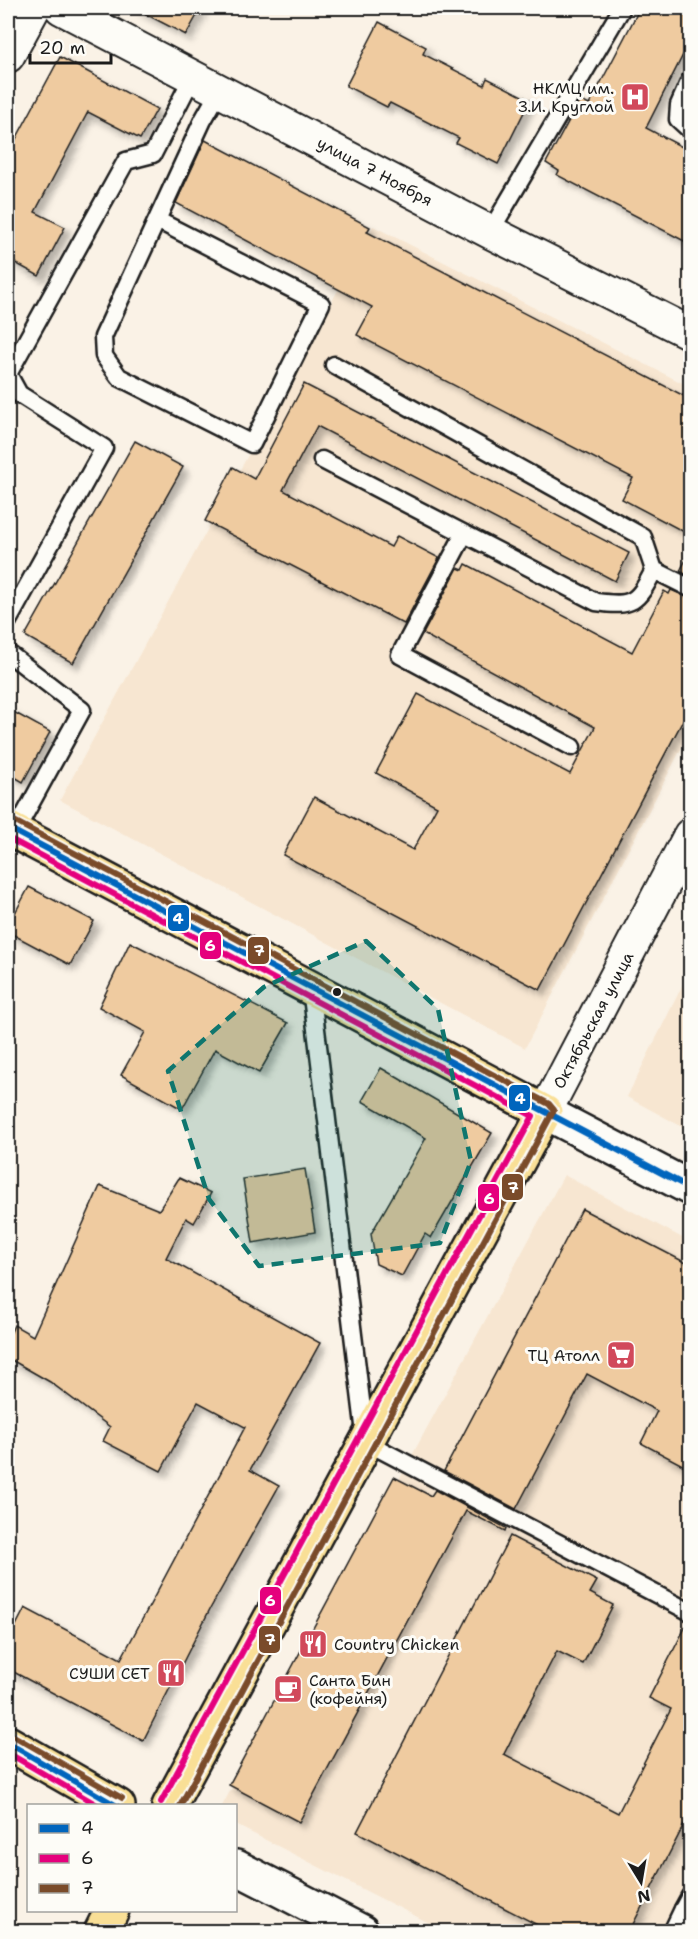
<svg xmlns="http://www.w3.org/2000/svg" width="698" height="1939" font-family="'Shantell Sans',sans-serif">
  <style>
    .built { fill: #f7e6d1 }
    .building { fill: #efcba0; stroke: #1c1c1c; stroke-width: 1.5; filter: url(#shadow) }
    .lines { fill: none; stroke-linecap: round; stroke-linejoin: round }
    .lane-casing { stroke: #1c1c1c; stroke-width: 21 }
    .street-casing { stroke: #1c1c1c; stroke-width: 36 }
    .secondary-casing { stroke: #1c1c1c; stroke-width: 38 }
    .primary-casing { stroke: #1c1c1c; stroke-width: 38 }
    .lane { stroke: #fdfcf7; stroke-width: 16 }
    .street { stroke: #fdfcf7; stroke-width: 32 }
    .secondary { stroke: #fdfcf7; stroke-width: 33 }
    .primary { stroke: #f9df96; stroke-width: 33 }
    .bus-1-casing { stroke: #fdfcf7; stroke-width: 10 }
    .bus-2-casing { stroke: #fdfcf7; stroke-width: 10 }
    .bus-3-casing { stroke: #fdfcf7; stroke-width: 10 }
    .bus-1 { stroke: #0065bd; stroke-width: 6 }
    .bus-2 { stroke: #e5007d; stroke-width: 6 }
    .bus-3 { stroke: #7a4b2a; stroke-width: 6 }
    .marked { fill: #0f766e; fill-opacity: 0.2; stroke: #0f766e; stroke-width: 4.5; stroke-dasharray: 12 8; stroke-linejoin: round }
    .bus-dot { fill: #1c1c1c; stroke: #fdfcf7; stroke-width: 2 }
    .labels { text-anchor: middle; stroke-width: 6; stroke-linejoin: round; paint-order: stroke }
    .poi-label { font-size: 16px; fill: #1c1c1c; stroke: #fdfcf7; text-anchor: end }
    .street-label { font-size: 16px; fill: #1c1c1c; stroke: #fdfcf7 }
    .line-badge { stroke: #fdfcf7; stroke-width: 2 }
    .badge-label { font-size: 16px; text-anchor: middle; font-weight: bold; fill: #fff }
  </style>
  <defs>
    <filter id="shadow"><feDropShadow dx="5.5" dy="5.5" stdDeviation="3" flood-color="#0004"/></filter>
  </defs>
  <rect width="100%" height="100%" fill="#faf2e6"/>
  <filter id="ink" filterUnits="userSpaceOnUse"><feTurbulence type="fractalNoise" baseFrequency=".0167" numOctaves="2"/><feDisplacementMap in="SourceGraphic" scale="12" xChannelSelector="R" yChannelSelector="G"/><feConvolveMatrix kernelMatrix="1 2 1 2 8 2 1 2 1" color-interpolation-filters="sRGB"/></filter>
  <g filter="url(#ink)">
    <g class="built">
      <path d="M373,226l317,161v345l-165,316 -465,-248z"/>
      <path d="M690,970v161l-63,-34z"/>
      <path d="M564,1175l126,67v689h-245l-209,-106v-19h-14z"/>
    </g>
    <g class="building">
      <path d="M134,8h67l-15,27z"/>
      <path d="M640,8h50v33l-44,87 44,23v93l-133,-69 2,-4 -13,-8 34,-63 9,5z"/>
      <path d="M379,22l47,25 -3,7 61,31 3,-7 43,22 -32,64 -42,-21 3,-5 -69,-35 -3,4 -41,-21z"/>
      <path d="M60,57l97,52 -17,30 -52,-27 -53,100 30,15 -26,49 -31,-17v-105z"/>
      <path d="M205,140l165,87 -3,5 323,167v136l-68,-36 11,-21 -276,-143 15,-28 -196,-104z"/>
      <path d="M304,384l325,169 -14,28 -298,-155 -34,64 108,57 6,-11 42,22 -35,66 -199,-103 28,-54 21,12z"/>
      <path d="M135,441l48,26 -110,196 -48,-27z"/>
      <path d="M690,552v25l-10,-6z"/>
      <path d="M466,564l166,88 32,-61 5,3 2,-4 19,8v109l-150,283 -257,-135 31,-58 99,53 24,-44 -61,-33 42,-79 152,80 25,-47 -172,-93 35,-66 5,2z"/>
      <path d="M8,709l42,23 -27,50 -15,-9z"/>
      <path d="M29,887l65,34 -24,44 -62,-33v-6z"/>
      <path d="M130,942l158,81 -29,50 -44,-24 -33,60 -61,-34 24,-43 -46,-25z"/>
      <path d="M381,1068l111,65 -61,105 -6,-4 -23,42 -26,-12 -5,-30 55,-96 -64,-37z"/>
      <path d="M305,1169l10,63 -62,11 -10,-64z"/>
      <path d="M179,1178l32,15 -17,30 -8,-5 -20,40 154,85 -70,127 29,16 -69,123 -67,132 -135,-72v-28l17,-33 96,51 124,-232 -47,-25 -37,69 -58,-30 7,-14 -60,-45 -42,-24v-19l6,-14 19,11 67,-150 59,24z"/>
      <path d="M582,1209l108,56v204l-49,-26 16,-32 -70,-37 -71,135 -72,-38z"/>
      <path d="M394,1477l37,19 4,-6 71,38 -1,3 -39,-20 -167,311 -70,-37z"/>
      <path d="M510,1536l87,45 -7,12 23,12 -30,59 -26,-13 -53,103 114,59 53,-104 -22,-11 39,-76h2v191l-61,119h-78l-194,-100z"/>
    </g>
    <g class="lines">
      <g class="lane-casing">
        <g id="lane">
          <path d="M690,80l-11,25 -1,14 12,11"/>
          <path d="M157,220l164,84 -69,140 -133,-67 -15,-21 -1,-19 100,-217 17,-30"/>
          <path d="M490,232l132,-224"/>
          <path d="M334,365l309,172 11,33 36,18"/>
          <path d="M8,374l118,-213 27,-7 40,-78"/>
          <path d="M322,460l274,142c37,5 41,1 58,-32"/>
          <path d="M464,534l-64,121 172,92"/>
          <path d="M8,621l96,-173 -85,-54 -11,-20"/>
          <path d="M8,653l74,57 -67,122"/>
          <path d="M311,988l55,454 324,170"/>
          <path d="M683,1909l7,-13"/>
          <path d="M672,1932l11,-23 7,4"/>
        </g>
      </g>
      <g class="street-casing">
        <g id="street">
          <path d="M61,8l429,224 200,101"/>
          <path d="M8,56l26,-48"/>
          <path d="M545,1112l145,-277"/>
        </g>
      </g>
      <g class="secondary-casing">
        <g id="secondary">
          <path d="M545,1112l145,76"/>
          <path d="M236,1867l126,65"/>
        </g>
      </g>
      <g class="primary-casing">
        <g id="primary">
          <path d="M8,828l537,284 -376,694"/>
          <path d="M8,1743l110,63"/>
          <path d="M101,1932l11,-22"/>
        </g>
      </g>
      <use href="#lane" class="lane"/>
      <use href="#street" class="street"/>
      <use href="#secondary" class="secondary"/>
      <use href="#primary" class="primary"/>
      <g class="bus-1-casing">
        <g id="bus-1">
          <path d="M8,828l682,360"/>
          <path d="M8,1743l109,63"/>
        </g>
      </g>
      <g class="bus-2-casing">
        <g id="bus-2">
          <path d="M8,838l525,278 -372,686"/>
          <path d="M8,1753l91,53"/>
        </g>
      </g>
      <g class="bus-3-casing">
        <g id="bus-3">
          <path d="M12,820l537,284 5,6 -374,696"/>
          <path d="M12,1735l110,63"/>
        </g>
      </g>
      <use href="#bus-1" class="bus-1"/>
      <use href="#bus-2" class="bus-2"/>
      <use href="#bus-3" class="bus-3"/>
    </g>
  </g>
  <path class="marked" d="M366,941l72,68 33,152 -31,82 -181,23 -50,-67 -41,-128 96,-84z"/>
  <defs>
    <g id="hospital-square" transform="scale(1.5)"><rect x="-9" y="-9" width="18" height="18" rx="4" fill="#d1495b" stroke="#fdfcf7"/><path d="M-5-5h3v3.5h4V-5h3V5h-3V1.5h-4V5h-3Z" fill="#fff"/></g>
    <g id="supermarket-square" transform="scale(1.5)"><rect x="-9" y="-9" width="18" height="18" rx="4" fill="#d1495b" stroke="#fdfcf7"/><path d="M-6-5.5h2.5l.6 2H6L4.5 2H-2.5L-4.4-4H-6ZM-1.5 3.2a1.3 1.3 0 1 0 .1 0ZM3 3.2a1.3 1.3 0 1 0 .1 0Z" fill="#fff"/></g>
    <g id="restaurant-square" transform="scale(1.5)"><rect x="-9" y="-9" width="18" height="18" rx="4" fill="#d1495b" stroke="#fdfcf7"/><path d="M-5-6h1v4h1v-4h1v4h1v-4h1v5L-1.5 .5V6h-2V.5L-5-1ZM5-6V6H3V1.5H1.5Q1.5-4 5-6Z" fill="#fff"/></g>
    <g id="cafe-square" transform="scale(1.5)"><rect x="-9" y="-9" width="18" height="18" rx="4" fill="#d1495b" stroke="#fdfcf7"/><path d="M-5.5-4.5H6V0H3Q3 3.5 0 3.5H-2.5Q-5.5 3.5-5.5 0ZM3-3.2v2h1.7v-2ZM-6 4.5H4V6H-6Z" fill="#fff"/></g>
  </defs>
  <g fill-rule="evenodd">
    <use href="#hospital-square" x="635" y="97"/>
    <use href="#supermarket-square" x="621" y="1355"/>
    <use href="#restaurant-square" x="313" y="1644"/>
    <use href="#restaurant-square" x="171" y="1673"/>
    <use href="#cafe-square" x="288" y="1689"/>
  </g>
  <circle class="bus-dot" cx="337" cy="992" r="5"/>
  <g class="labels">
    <g class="poi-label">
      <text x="614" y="94">НКМЦ им.<tspan x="614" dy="18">З.И. Круглой</tspan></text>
      <text x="600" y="1361">ТЦ Атолл</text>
      <text x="334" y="1650" text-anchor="start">Country Chicken</text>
      <text x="150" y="1679">СУШИ СЕТ</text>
      <text x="309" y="1686" text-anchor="start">Санта Бин<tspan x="309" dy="18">(кофейня)</tspan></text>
    </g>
    <g class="street-label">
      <text transform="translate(375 171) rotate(28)" y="6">улица 7 Ноября</text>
      <text transform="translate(593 1020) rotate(-62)" y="6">Октябрьская улица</text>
    </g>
  </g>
  <g class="line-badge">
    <rect x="167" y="904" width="23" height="28" rx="6" fill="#0065bd"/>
    <rect x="199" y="931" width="23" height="29" rx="6" fill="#e5007d"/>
    <rect x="247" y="936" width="23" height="29" rx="6" fill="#7a4b2a"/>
    <rect x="508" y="1084" width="23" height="28" rx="6" fill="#0065bd"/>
    <rect x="501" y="1173" width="23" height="28" rx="6" fill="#7a4b2a"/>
    <rect x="477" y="1183" width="23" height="29" rx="6" fill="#e5007d"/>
    <rect x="259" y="1586" width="23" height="29" rx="6" fill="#e5007d"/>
    <rect x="258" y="1625" width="23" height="29" rx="6" fill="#7a4b2a"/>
  </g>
  <g class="badge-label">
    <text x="178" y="924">4</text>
    <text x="210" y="951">6</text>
    <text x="259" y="956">7</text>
    <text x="520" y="1104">4</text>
    <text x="513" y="1193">7</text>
    <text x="489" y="1204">6</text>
    <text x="270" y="1606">6</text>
    <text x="270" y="1645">7</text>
  </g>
  <rect width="698" height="1939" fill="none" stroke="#fdfcf7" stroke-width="30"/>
  <rect x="15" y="15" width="668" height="1909" fill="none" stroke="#1c1c1c" stroke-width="2" filter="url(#ink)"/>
  <rect x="27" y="1804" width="210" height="108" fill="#fdfcf7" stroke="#a3a29f" stroke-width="1.5"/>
  <rect x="39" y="1824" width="30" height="9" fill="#0065bd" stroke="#a3a29f" stroke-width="1.5"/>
  <text x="81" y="1834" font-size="18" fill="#1c1c1c">4</text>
  <rect x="39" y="1854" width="30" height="9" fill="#e5007d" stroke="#a3a29f" stroke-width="1.5"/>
  <text x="81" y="1864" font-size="18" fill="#1c1c1c">6</text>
  <rect x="39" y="1884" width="30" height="9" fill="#7a4b2a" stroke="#a3a29f" stroke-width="1.5"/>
  <text x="81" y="1894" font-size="18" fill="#1c1c1c">7</text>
  <g transform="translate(641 1882) rotate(169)" stroke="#fdfcf7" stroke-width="4.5" paint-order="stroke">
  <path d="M0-4.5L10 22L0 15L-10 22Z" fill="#1c1c1c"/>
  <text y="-9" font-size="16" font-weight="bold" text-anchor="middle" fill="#1c1c1c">N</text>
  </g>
  <path d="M30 54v9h81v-9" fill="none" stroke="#1c1c1c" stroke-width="3"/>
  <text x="39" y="54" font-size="18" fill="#1c1c1c" stroke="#fdfcf7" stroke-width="4.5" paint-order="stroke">20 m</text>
</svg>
